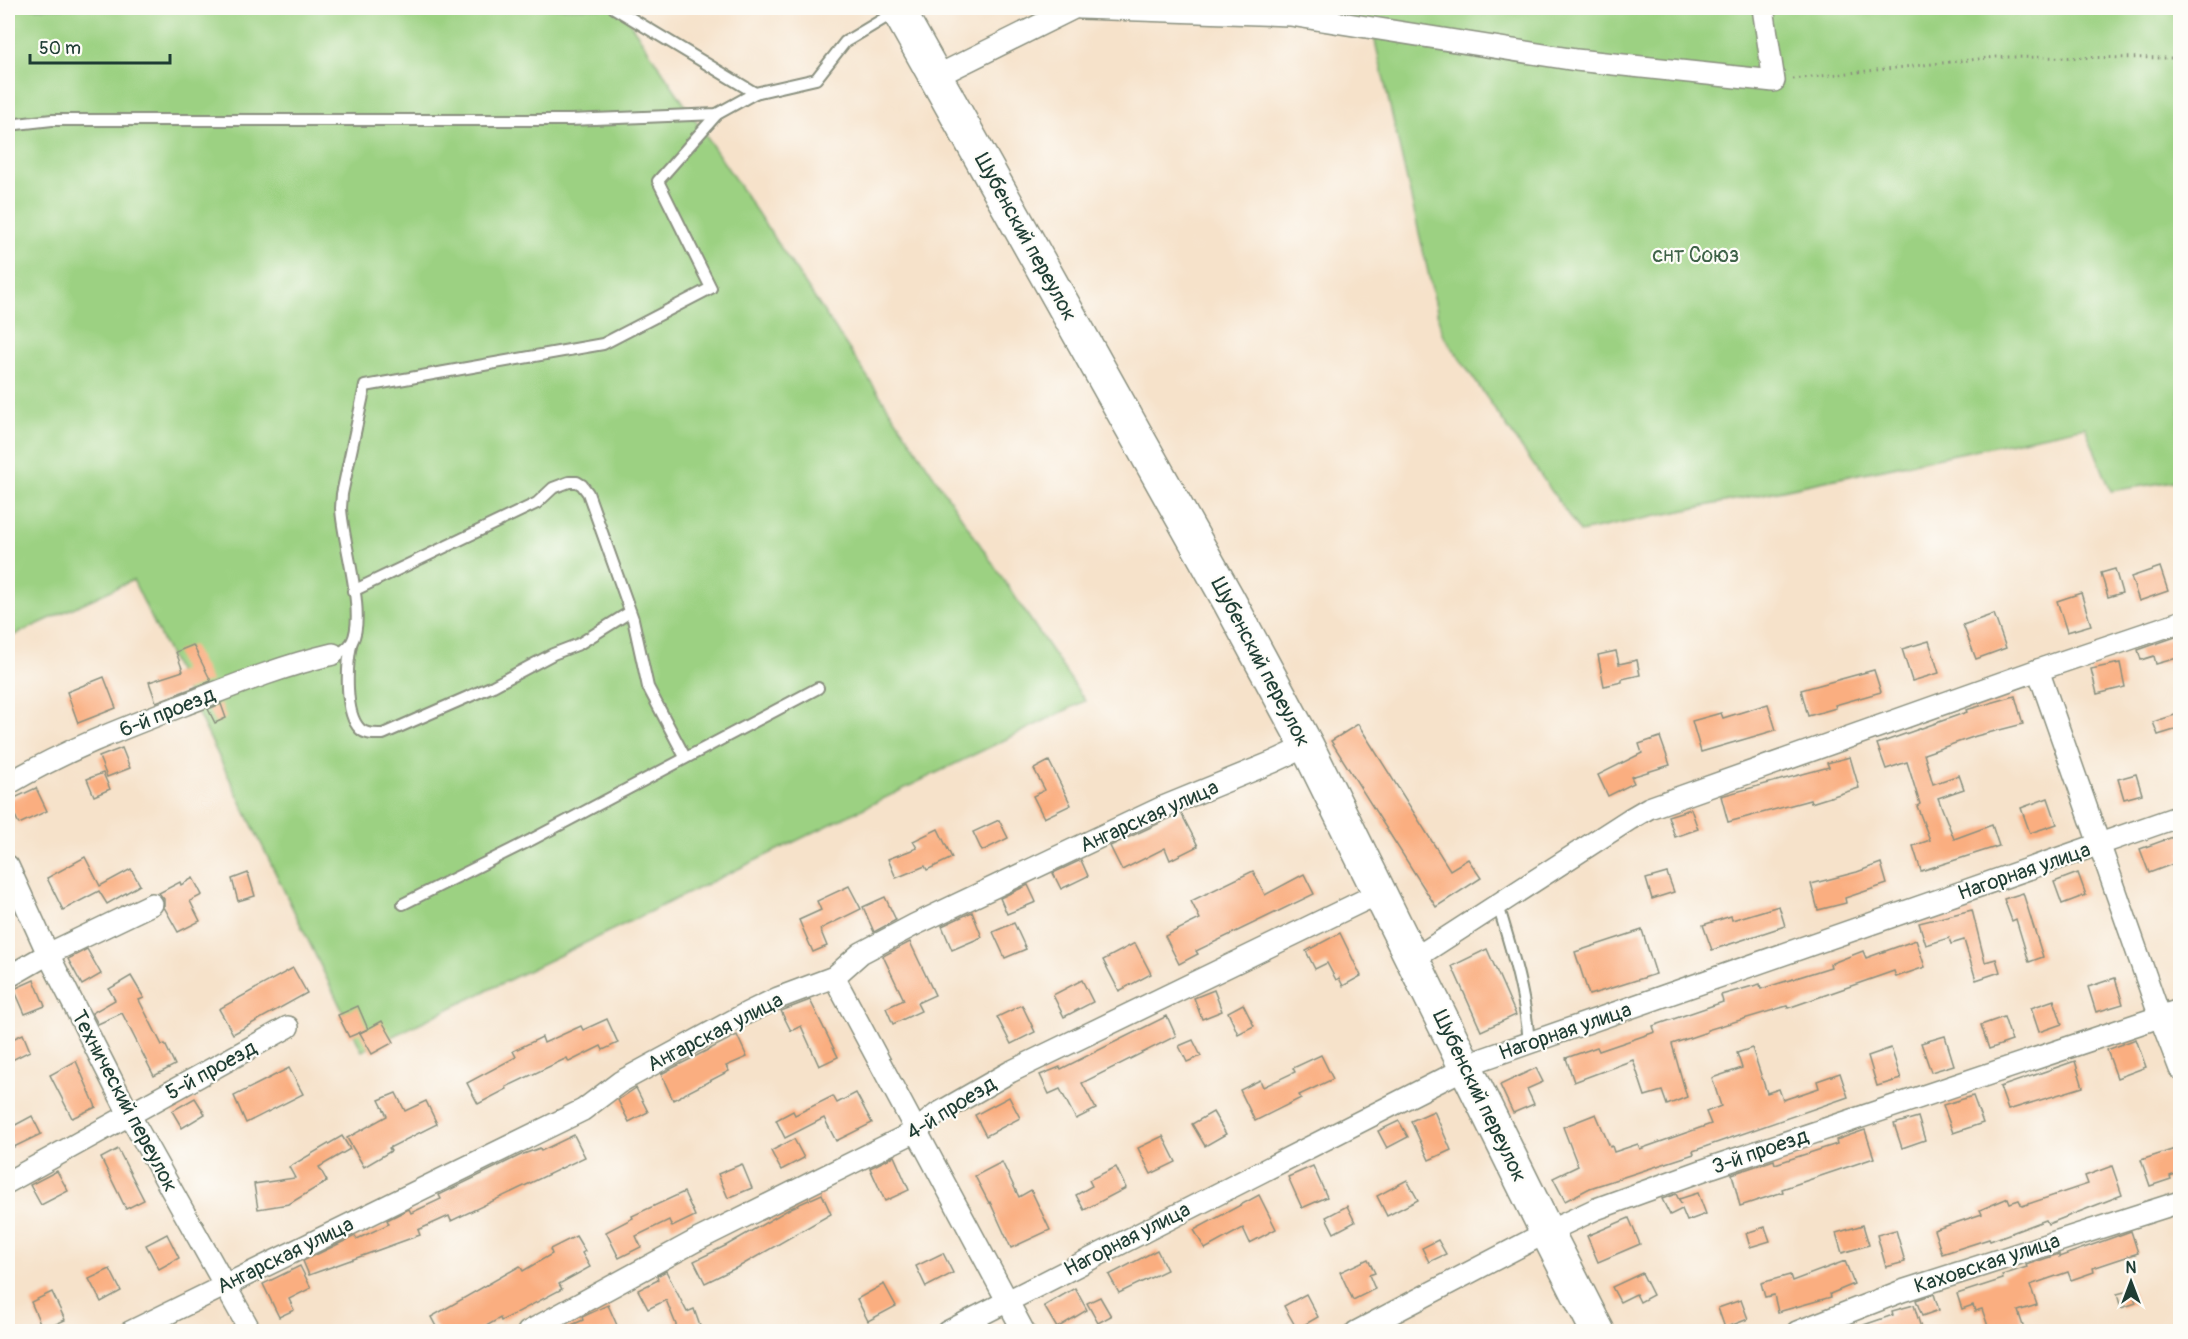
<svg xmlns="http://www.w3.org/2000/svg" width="2188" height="1339" font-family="Pangolin,sans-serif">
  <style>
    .green { fill: #9cd182; stroke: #5e875b; stroke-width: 1.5 }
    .building { fill: #faae80 }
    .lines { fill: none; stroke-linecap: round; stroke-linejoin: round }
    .service-casing { stroke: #8a907f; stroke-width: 14 }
    .minor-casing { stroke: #8a907f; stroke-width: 24 }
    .primary-casing { stroke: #8a907f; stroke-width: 36 }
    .path { stroke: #8a907f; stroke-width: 3; stroke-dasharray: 1.5 4.5; stroke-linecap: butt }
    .service { stroke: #fff; stroke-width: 10 }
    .minor { stroke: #fff; stroke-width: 21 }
    .primary { stroke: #fff; stroke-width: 33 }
    .labels { text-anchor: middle; stroke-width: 4.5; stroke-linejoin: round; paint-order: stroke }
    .street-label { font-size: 21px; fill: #1f3d34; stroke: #fdfcf7 }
    .park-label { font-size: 21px; fill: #3e6248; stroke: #fdfcf7 }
  </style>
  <rect width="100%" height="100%" fill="#fdfcf7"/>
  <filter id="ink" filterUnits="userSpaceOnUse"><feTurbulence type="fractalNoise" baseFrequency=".0167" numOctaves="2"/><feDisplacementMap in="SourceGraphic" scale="12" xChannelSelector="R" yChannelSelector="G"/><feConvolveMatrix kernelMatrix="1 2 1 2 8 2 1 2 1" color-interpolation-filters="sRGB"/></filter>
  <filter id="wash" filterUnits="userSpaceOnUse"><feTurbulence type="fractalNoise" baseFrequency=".008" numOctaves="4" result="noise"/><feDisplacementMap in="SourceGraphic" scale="24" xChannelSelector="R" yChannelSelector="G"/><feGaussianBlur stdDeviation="1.35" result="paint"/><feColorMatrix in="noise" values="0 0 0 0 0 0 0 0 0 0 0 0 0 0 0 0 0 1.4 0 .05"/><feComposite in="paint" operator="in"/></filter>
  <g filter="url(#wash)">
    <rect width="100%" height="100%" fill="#f6e2ca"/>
    <g class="green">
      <path d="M8,8h612l465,693 -723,350 -229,-471 -125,58z"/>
      <path d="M1281,8h899v472l-69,11 -26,-64 -505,105 -138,-199 -70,-305z"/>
    </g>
    <g id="blocks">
      <g class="building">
        <path d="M2160,567l8,24 -29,10 -8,-24z"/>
        <path d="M2115,569l7,24 -14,4 -7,-24z"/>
        <path d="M2081,593l10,32 -24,7 -10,-31z"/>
        <path d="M1994,614l12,34 -30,11 -13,-34z"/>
        <path d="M2181,635v22l-25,7 -2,-8 -13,4 -3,-10z"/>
        <path d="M1929,641l10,32 -27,8 -10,-32z"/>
        <path d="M193,645l18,36 -55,21 -7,-20 34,-11 -7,-19z"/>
        <path d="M1616,651l3,13 18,-4 3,15 -18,4v3l-18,4 -6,-31z"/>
        <path d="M2120,663l5,24 -28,7 -6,-25z"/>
        <path d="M1874,670l7,22 -46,13 1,3 -28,8 -7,-26z"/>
        <path d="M104,677l12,31 -38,15 -11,-31z"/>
        <path d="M2015,696l8,28 -47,12 -52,18 9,30 26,-9 5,14 -26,9 16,41 38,-14 7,21 -78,25 -8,-25 17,-6 -13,-34 3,-2 -13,-42 -21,7 -9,-25 90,-32 -1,-2z"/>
        <path d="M221,704l5,14 -11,5 -7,-14z"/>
        <path d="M1768,704l8,26 -75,22 -9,-31 29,-8 2,5z"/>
        <path d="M2181,713v15l-23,7 -5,-13z"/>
        <path d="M1358,724l92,146 18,-11 13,19 -45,29 -105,-166z"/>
        <path d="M1660,737l10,28 -39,12 3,6 -26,13 -10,-21 44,-22 -3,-9z"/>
        <path d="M122,748l8,20 -23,9 -8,-20z"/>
        <path d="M1850,757l9,31 -48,15 -1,-3 -82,22 -7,-26 108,-29 -2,-4z"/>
        <path d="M1049,761l22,44 -27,13 -11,-22 12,-6 -11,-21z"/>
        <path d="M103,773l7,16 -16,7 -7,-17z"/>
        <path d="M2136,774l6,20 -18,5 -6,-20z"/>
        <path d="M36,788l11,23 -28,13 -11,-23z"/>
        <path d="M2048,798l9,26 -27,9 -9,-25z"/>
        <path d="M1691,809l7,20 -23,8 -7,-21z"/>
        <path d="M1181,813l17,33 -28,14 -5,-12 -43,22 -12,-24z"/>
        <path d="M999,820l9,18 -26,13 -9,-19z"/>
        <path d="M938,829l14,29 -25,12 -2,-4 -29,12 -8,-19 29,-11 -4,-7z"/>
        <path d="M2181,834v27l-32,12 -9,-24z"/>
        <path d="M85,857l15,29 31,-17 9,16 -33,19 -8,-13 -36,19 -16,-32z"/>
        <path d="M1081,860l7,16 -27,13 -8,-16z"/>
        <path d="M1881,863l6,21 -42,14 1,5 -28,7 -7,-26 46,-12z"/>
        <path d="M1253,871l12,24 39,-21 10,20 -118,57 2,3 -19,10 -14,-28 35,-17 -9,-18z"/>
        <path d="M248,873l7,23 -17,5 -6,-22z"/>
        <path d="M1667,873l7,19 -22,7 -6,-20z"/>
        <path d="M2078,873l8,22 -24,9 -8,-22z"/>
        <path d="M193,878l9,17 -12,6 10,20 -22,11 -14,-25v-8l-5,-6 21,-11 1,3z"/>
        <path d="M1028,885l8,17 -29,12 -7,-16z"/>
        <path d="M849,886l12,23 -41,20 7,17 -14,6 -14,-32 22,-10 -4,-9z"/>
        <path d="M2023,893l20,64 -14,5 -13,-43 -4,2 -8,-22z"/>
        <path d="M885,897l11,23 -22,12 -11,-25z"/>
        <path d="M1779,906l6,20 -73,24 -9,-25 28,-9 1,4z"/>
        <path d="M1972,910l13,52 11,-3 4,13 -24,8 -12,-40 -13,4 -2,-6 -23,7 -7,-22z"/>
        <path d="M972,912l10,25 -30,13 -10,-24z"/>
        <path d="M1014,923l12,26 -21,9 -12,-26z"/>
        <path d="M1642,930l14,44 -67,21 -14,-43z"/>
        <path d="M1340,933l21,43 -18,10 -4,-8 -3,2 -9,-17 -12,6 -9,-18z"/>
        <path d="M1916,940l9,27 -29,10 -2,-6 -106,37 -1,-2 -80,24v2l-35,12 15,53 -20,8 -5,-14 -17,5 -12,-36 -59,22 -8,-24 31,-11 2,4 56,-19 -2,-6 70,-24 -2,-7 39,-11 1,5 70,-22 -1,-3 33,-13 3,7z"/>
        <path d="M910,942l25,53 -18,8 4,8 -28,13 -7,-16 18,-8 -21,-44z"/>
        <path d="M1135,943l16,31 -32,17 -16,-31z"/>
        <path d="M87,949l14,25 -19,11 -14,-26z"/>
        <path d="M1487,949l29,66 -35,16 -29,-65z"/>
        <path d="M293,968l14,25 -74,41 -14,-25z"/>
        <path d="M131,976l13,22 -5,2 23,45 3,-1 10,21 -21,11 -32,-63 -24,11 -6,-11 23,-13 -6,-11z"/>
        <path d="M2115,978l8,26 -27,8 -8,-25z"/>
        <path d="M34,980l11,26 -20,8 -11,-25z"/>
        <path d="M1082,980l11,22 -29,15 -11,-22z"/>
        <path d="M1214,990l8,21 -20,8 -8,-21z"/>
        <path d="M810,1000l28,57 -19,9 -18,-40 -10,5 -10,-20z"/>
        <path d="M2054,1000l8,24 -23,8 -8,-24z"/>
        <path d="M1243,1004l11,22 -16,8 -10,-22z"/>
        <path d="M1022,1005l13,27 -24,12 -14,-27z"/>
        <path d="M358,1006l10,23 -19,8 -11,-22z"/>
        <path d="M1167,1016l9,20 -94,47 14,26 -20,10 -16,-30 -11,5 -9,-19 20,-8 1,2z"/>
        <path d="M2004,1017l8,24 -23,8 -8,-24z"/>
        <path d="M607,1019l11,24 -15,7 -2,-4 -32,16 -2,-4 -61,29 1,2 -29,15 -11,-21 49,-26 -3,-6 29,-14 2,6 37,-17 2,4z"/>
        <path d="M382,1021l12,21 -22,12 -12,-21z"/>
        <path d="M23,1034l7,17 -22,11v-21z"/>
        <path d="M737,1035l10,22 -21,9 3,5 -56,29 -12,-26z"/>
        <path d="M1945,1036l9,29 -23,7 -10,-29z"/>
        <path d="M2136,1039l10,28 -29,11 -10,-28z"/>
        <path d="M1193,1040l8,16 -14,6 -8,-16z"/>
        <path d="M1752,1048l15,45 12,-4 4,11 36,-12 -2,-7 23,-8 8,24 -155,54 1,3 -104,34 -25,13 -12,-23 25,-12 -15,-39 33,-13 14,33 2,-1 2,6 24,-8 2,5 71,-25 -5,-12 15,-6 -9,-28 30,-10 -5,-15z"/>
        <path d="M1891,1048l10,31 -24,7 -9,-30z"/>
        <path d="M1321,1055l12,24 -34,16 2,3 -46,23 -15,-31 20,-10 3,7 32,-15 -2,-4z"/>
        <path d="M76,1061l20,46 -24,11 -22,-43z"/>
        <path d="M2075,1061l8,26 -75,23 -8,-23z"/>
        <path d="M289,1068l14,26 -57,29 -12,-27z"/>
        <path d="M1536,1068l7,14 -16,7 7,15 -21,9 -13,-28z"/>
        <path d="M636,1088l12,24 -19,10 -11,-22z"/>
        <path d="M396,1093l9,18 21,-10 11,23 -48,24 2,3 -27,16 -17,-29 40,-22 -8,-16z"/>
        <path d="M856,1093l16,30 -36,18 -12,-23 -39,20 -9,-18 17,-9 2,4 38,-19 4,7z"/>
        <path d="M1973,1096l10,27 -30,10 -10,-28z"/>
        <path d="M1009,1097l11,21 -34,18 -11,-21z"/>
        <path d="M195,1098l10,16 -23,14 -10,-17z"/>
        <path d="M1434,1111l17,39 -22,10 -18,-39z"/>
        <path d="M1213,1112l13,22 -21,12 -13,-22z"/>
        <path d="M32,1116l9,18 -27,13 -6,-13v-5z"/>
        <path d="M1918,1117l7,23 -23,8 -8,-24z"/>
        <path d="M1399,1121l9,16 -21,11 -9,-17z"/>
        <path d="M1865,1130l9,28 -92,31 1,3 -43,14 -8,-32 42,-14 1,4 62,-20 -1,-4z"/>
        <path d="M574,1135l11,22 -134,64 -2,-5 -31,14 2,5 -111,40 -6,-14 52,-25 2,3 32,-15 -2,-4 22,-11 2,4 30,-14 -2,-4 82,-40 19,-7 1,3z"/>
        <path d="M342,1136l8,13 -31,18 8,14 -38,23 -31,5 -4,-25 41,-6 -6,-11z"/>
        <path d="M1163,1136l13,26 -25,12 -13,-26z"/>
        <path d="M794,1139l10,19 -23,12 -10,-19z"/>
        <path d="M118,1149l26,51 -18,9 -25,-51z"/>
        <path d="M2175,1149l6,15v8l-11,4 1,3 -21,7 -9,-26z"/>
        <path d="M894,1156l15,34 -24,11 -15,-33z"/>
        <path d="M1002,1162l17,35 12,-7 19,40 -39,18 -21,-46 -1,1 -14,-27z"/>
        <path d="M742,1164l10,24 -24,10 -10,-24z"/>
        <path d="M1313,1166l14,31 -25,11 -14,-31z"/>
        <path d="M2112,1166l10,29 -74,29 -2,-4 -56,21 -1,-2 -47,15 -8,-24 48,-16 -2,-4 28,-12 2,5 9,-3 3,6 66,-22 -3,-8z"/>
        <path d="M1116,1167l10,21 -42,22 -8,-15 16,-9 -3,-6z"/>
        <path d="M57,1171l11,20 -27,14 -11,-20z"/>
        <path d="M1407,1180l11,20 -31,16 -10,-20z"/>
        <path d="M684,1192l11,24 -23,11 -3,-7 -33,16 5,11 -22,11 -13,-26 27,-14 -1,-2z"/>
        <path d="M1698,1193l8,21 -19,7 -5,-12 -12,6 -8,-16 14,-5 5,10 -2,-5z"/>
        <path d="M822,1194l9,20 -89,51 -37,18 -11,-22 33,-16 64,-37z"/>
        <path d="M1259,1195l17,34 -26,14 -7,-15 -38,21 -11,-19z"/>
        <path d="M1347,1206l8,16 -21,11 -8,-16z"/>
        <path d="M1629,1218l11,26 -42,18 -11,-26z"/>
        <path d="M1863,1225l6,20 -27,8 -6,-20z"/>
        <path d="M1765,1227l5,14 -20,6 -4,-14z"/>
        <path d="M1896,1230l9,32 -19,5 -9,-32z"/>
        <path d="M2131,1231l7,22 -45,15 1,4 -23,8 -3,-8 -38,13 7,20 -19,6 7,21h-35l-8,-23 -7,2 -2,-6 -11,4 -5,-15 46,-15 -1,-4 25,-8 -1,-2 33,-11v3z"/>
        <path d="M167,1234l12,24 -20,11 -13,-24z"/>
        <path d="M576,1236l9,15 -3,2 8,14 -31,17 3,5 -61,32 -1,-3 -24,14h-37l-8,-15 89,-51 3,5 29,-17 -2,-5z"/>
        <path d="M1438,1240l8,14 -17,8 -7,-14z"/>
        <path d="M1157,1250l10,20 -48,23 -10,-18z"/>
        <path d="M943,1253l10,20 -27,14 -10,-21z"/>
        <path d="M1368,1259l7,14 -6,2 6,14 -22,11 -13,-28z"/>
        <path d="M1845,1261l9,23 -24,10 1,3 -53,15 -4,-17 -9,2 -4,-14 29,-8 2,6z"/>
        <path d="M300,1266l11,22 -22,11 5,11 -15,7 -16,-33z"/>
        <path d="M110,1269l11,22 -20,11 -12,-23z"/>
        <path d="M666,1271l21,41 7,-3 6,17 -12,6h-9l-13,-32 -18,9 -10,-19 20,-10 -1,-4z"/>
        <path d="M1642,1273l11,22 -13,7 -4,-8 -16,8 -8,-15z"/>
        <path d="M884,1284l12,22 -28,15 -11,-22z"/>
        <path d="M1075,1288l12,22 -30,18 -13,-22z"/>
        <path d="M2132,1290l4,13 -15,5 -4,-14z"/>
        <path d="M52,1292l13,28 -22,10 -12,-28z"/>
        <path d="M1306,1294l12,23 -21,12 -13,-23z"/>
        <path d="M1934,1294l5,16 -17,6 -6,-16z"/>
        <path d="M1100,1297l11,19 -13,7 -11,-20z"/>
        <path d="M1741,1300l7,19 -23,9 -7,-20z"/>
        <path d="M608,1305l12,27h-64l27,-12 -1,-3z"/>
        <path d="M1914,1305l7,23 -12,4h-56l-1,-3 41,-14 -1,-4z"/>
      </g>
    </g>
  </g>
  <g filter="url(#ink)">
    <use href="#blocks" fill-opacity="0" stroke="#8a907f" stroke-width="1.5"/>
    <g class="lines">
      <g class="service-casing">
        <g id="service">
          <path d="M614,8l141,85 61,-14 29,-37 50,-30"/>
          <path d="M8,125l44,-5h518l147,-6 38,-21"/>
          <path d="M353,591l184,-88 16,-15 16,-6h8l5,3 6,8 45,126 15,68 37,70"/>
          <path d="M351,645c-4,20 -7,68 9,84 6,6 16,5 23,5l110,-48 60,-32 26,-10 51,-32"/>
          <path d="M333,654c8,-2 14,-4 19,-12 15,-28 -10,-102 -11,-134l1,-14 23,-108 238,-42 108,-56 -53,-107 59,-67"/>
          <path d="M403,904l128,-64 287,-152"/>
          <path d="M1498,905c14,46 28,91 31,139"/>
        </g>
      </g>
      <g class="minor-casing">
        <g id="minor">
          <path d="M1080,8l210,7 286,45 198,21 -11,-73"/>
          <path d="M937,76l137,-68"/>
          <path d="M2038,670l122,347 20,52"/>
          <path d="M8,784c55,-33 118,-57 178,-80 49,-19 96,-38 147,-50"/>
          <path d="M8,866l40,88 82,162 121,216"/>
          <path d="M1412,960l218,-141 19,-11 389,-138 142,-48"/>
          <path d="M8,977l40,-23 104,-50"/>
          <path d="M834,977l190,355"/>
          <path d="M8,1182l280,-155"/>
          <path d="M130,1332l453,-222 37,-28 127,-69 31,-15 56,-21 27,-24 53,-28 249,-118 110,-45 34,-16"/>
          <path d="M528,1332l169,-92 219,-109 21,-17 73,-42 369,-179"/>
          <path d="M947,1332l536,-273 697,-243"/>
          <path d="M1356,1332l191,-100 49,-23 116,-42 468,-157"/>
          <path d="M1797,1332l105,-41 278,-89"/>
        </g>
      </g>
      <g class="primary-casing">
        <path id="primary" d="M897,8l332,593 78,145 240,486 51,100"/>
      </g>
      <path class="path" d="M1793,79l204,-22 183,1"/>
      <use href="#service" class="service"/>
      <use href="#minor" class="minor"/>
      <use href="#primary" class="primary"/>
    </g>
  </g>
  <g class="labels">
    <g class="street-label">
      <text transform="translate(1026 237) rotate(61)" y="7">Шубенский переулок</text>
      <text transform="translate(1261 662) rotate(62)" y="7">Шубенский переулок</text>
      <text transform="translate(167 712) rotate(-22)" y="7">6-й проезд</text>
      <text transform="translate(1149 816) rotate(-24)" y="7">Ангарская улица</text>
      <text transform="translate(2024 871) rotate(-19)" y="7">Нагорная улица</text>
      <text transform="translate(1565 1031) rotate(-19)" y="7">Нагорная улица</text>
      <text transform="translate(715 1032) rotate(-27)" y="7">Ангарская улица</text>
      <text transform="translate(211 1070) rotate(-29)" y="7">5-й проезд</text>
      <text transform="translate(1480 1096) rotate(64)" y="7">Шубенский переулок</text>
      <text transform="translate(125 1101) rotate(62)" y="7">Технический переулок</text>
      <text transform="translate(951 1108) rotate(-32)" y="7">4-й проезд</text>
      <text transform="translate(1760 1151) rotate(-19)" y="7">3-й проезд</text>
      <text transform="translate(1127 1239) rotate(-27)" y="7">Нагорная улица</text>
      <text transform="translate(285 1255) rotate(-26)" y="7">Ангарская улица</text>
      <text transform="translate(1987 1263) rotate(-18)" y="7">Каховская улица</text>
    </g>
    <g class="park-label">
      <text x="1696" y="262">снт Союз</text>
    </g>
  </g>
  <rect width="2188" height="1339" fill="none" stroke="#fdfcf7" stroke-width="30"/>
  <g transform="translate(2131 1282)" stroke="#fdfcf7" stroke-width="4.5" paint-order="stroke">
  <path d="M0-4.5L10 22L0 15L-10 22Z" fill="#1f3d34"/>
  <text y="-9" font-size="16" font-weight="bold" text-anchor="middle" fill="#1f3d34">N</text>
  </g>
  <path d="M30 54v9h140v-9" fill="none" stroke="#1f3d34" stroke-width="3"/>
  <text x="39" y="54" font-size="18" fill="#1f3d34" stroke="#fdfcf7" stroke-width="4.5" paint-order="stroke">50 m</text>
</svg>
